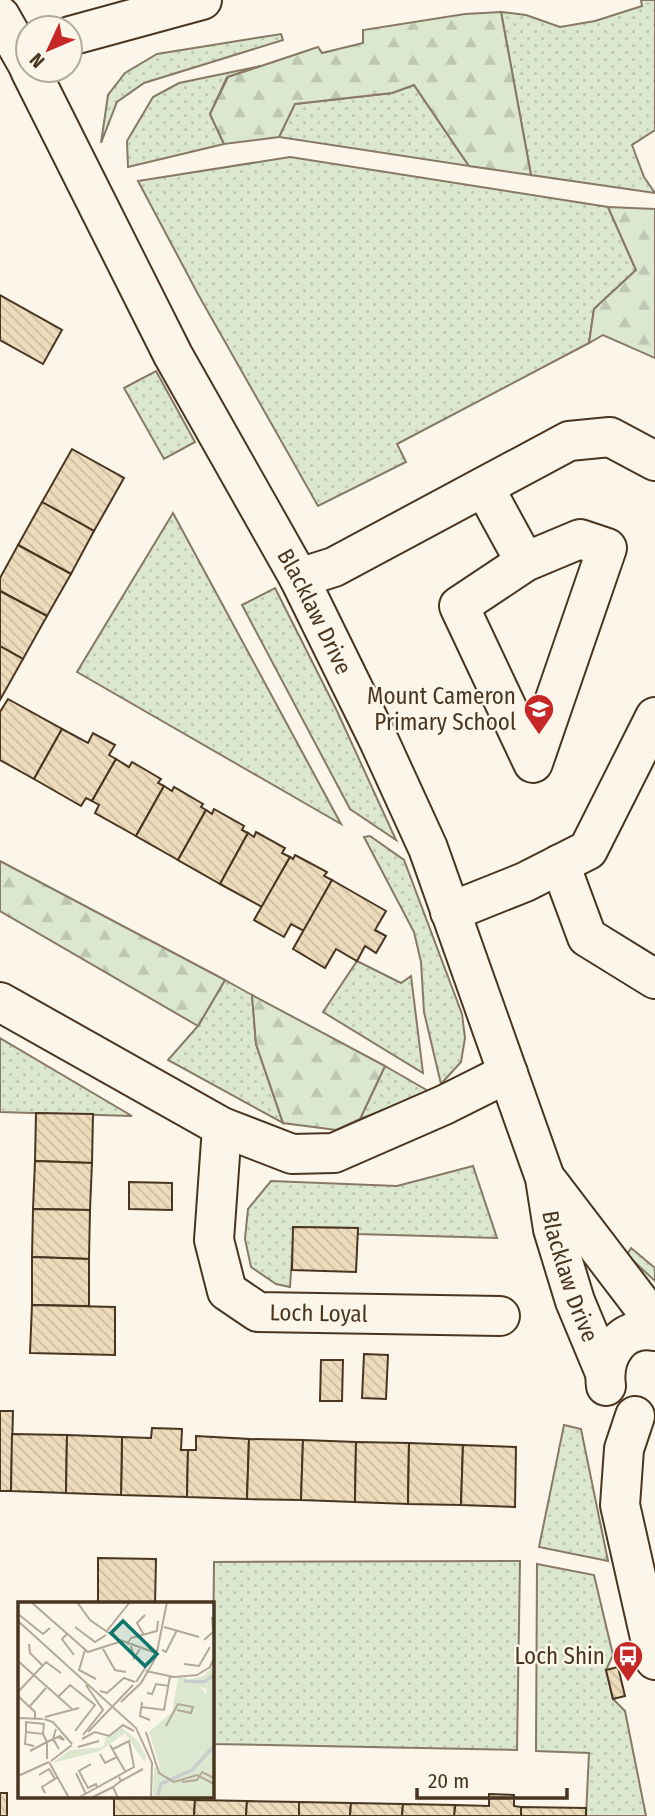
<svg xmlns="http://www.w3.org/2000/svg" width="655" height="1816" font-family="'Fira Sans Condensed',sans-serif">
  <style>
    .grass { fill: url(#grass-dots); stroke: #887966; stroke-width: 2 }
    .forest { fill: url(#forest-firs); stroke: #887966; stroke-width: 2 }
    .building { fill: url(#building-back-hatch); stroke: #4a3520; stroke-width: 2 }
    .lines { fill: none; stroke-linecap: round; stroke-linejoin: round }
    .minor-casing { stroke: #4a3520; stroke-width: 42 }
    .minor { stroke: #fbf6e9; stroke-width: 38 }
    .labels { text-anchor: middle; stroke-width: 5; stroke-linejoin: round; paint-order: stroke }
    .street-label { font-size: 23px; fill: #4a3520; stroke: #fbf6e9 }
    .poi-label { font-size: 23px; fill: #4a3520; stroke: #fbf6e9; text-anchor: end }
    .inset-river { fill: none; stroke: #c9cecd; stroke-width: 3.5 }
    .inset-road { fill: none; stroke: #b4a999; stroke-width: 2 }
    .view { fill: #0f766e; fill-opacity: 0.15; stroke: #0f766e; stroke-width: 3.5 }
    .inset-edge { fill: none; stroke: #4a3520; stroke-width: 3.5 }
  </style>
  <defs>
    <pattern id="grass-dots" width="8" height="8" patternUnits="userSpaceOnUse" patternTransform="scale(1.75)"><rect width="8" height="8" fill="#dce7d0"/><path d="M2 2h.1M6 6h.1" fill="none" stroke="#bec7b2" stroke-width="1.8" stroke-linecap="round"/></pattern>
    <pattern id="forest-firs" width="22" height="20" patternUnits="userSpaceOnUse" patternTransform="scale(1.75)"><rect width="22" height="20" fill="#dce7d0"/><path d="M5 1l3.5 6h-7zM16 11l3.5 6h-7z" fill="#bec7b2"/></pattern>
    <pattern id="building-back-hatch" width="6" height="6" patternUnits="userSpaceOnUse" patternTransform="scale(1.75)"><rect width="6" height="6" fill="#ecdcbc"/><path d="M-1 5l2 2M0 0l6 6M5-1l2 2" fill="none" stroke="#ccbda1"/></pattern>
  </defs>
  <rect width="100%" height="100%" fill="#fbf6e9"/>
  <g class="grass">
    <path d="M641,0h14v130l-23,15 12,32 11,16 -124,-18 -30,-163 25,3 34,12 35,-6 47,-15z"/>
    <path d="M281,34l2,6 -139,43 -27,19 -16,41 7,-48 17,-22 32,-19z"/>
    <path d="M261,66l-34,11 -17,37 14,30 -96,23 -1,-26 26,-44 26,-14z"/>
    <path d="M414,85l55,81 -190,-29 15,-33 98,-11z"/>
    <path d="M290,157l318,50 28,63 -42,39 -5,34 -192,101 9,18 -88,44 -119,-210 -61,-115z"/>
    <path d="M156,371l39,71 -31,17 -40,-71z"/>
    <path d="M173,513l168,311 -264,-152z"/>
    <path d="M275,588l62,123 59,129 -46,-31 -108,-204z"/>
    <path d="M370,836l34,24 58,154 3,24 -4,24 -20,22 -17,-72 -3,-50 -7,-30 -50,-95z"/>
    <path d="M357,961l44,22 10,-7 12,97 -100,-61z"/>
    <path d="M225,980l27,15 4,49 27,79 -115,-63 30,-34z"/>
    <path d="M0,1038l132,78 -132,-4z"/>
    <path d="M385,1066l45,26 -70,27z"/>
    <path d="M473,1166l24,72 -140,-4v-6l-63,-1 -4,60 -14,-3 -25,-17 -6,-28 3,-30 23,-28 126,5z"/>
    <path d="M631,1248l24,20v13l-28,-26z"/>
    <path d="M564,1425l17,4 27,132 -69,-14z"/>
    <path d="M520,1561l-3,189 -305,-6 2,-182z"/>
    <path d="M537,1564l57,11 19,80 -7,15 7,29 12,12 21,105h-60l3,-63 -53,-2z"/>
  </g>
  <g class="forest">
    <path d="M501,12l30,163 -62,-9 -55,-81 -22,8 -97,11 -16,33 -55,7 -14,-30 18,-37 90,-30 4,6 41,-10v-13l102,-16z"/>
    <path d="M608,207l47,2v149l-52,-23 -14,8 5,-34 42,-39z"/>
    <path d="M0,861l225,119 -27,46 -198,-115z"/>
    <path d="M252,995l133,71 -25,53 -24,11 -53,-7 -27,-79z"/>
  </g>
  <g class="building">
    <path d="M0,295l62,35 -19,34 -43,-24z"/>
    <path d="M72,449l52,29 -30,53 -52,-29z"/>
    <path d="M42,502l52,29 -23,43 -53,-29z"/>
    <path d="M18,545l53,29 -24,42 -47,-25v-13z"/>
    <path d="M0,591l47,25 -24,43 -23,-13z"/>
    <path d="M0,646l23,13 -23,41z"/>
    <path d="M8,699l54,30 -28,50 -34,-19v-48z"/>
    <path d="M62,729l26,14 5,-10 22,12 -6,10 7,4 -24,42 -6,-3 -5,8 -47,-27z"/>
    <path d="M116,759l13,8 3,-5 29,17 -3,4 6,3 -28,50 -41,-23 4,-8 -7,-4z"/>
    <path d="M164,786l8,5 2,-4 29,17 -2,3 5,3 -28,50 -42,-24z"/>
    <path d="M214,809l30,17 -2,4 6,3 -28,51 -42,-24 28,-50 6,4z"/>
    <path d="M256,832l29,16 -3,5 8,4 -28,50 -42,-23 28,-51 6,4z"/>
    <path d="M295,855l32,17 -3,4 8,4 -28,51 -13,-7 -7,13 -30,-17 36,-63 3,2z"/>
    <path d="M332,880l54,31 -11,19 11,6 -10,17 -11,-7 -8,15 -21,-12 -11,19 -32,-19z"/>
    <path d="M36,1113l57,1 -1,49 -57,-2z"/>
    <path d="M35,1161l57,2 -2,47 -57,-1z"/>
    <path d="M129,1182l43,1v27l-43,-1z"/>
    <path d="M33,1209l57,1 -1,49 -57,-2z"/>
    <path d="M293,1227l65,1 -2,44 -64,-2z"/>
    <path d="M32,1257l57,2v47l-57,-1z"/>
    <path d="M32,1305l83,2v48l-85,-2z"/>
    <path d="M364,1354l24,1 -2,44 -24,-1z"/>
    <path d="M321,1360h22l-1,41h-22z"/>
    <path d="M0,1411h13l-2,80h-11z"/>
    <path d="M152,1428l30,1 -1,21h7l-1,47 -66,-2 1,-58 29,1z"/>
    <path d="M12,1434l55,1 -1,58 -55,-2z"/>
    <path d="M67,1435l55,2 -1,58 -55,-2z"/>
    <path d="M196,1436l53,3 -2,60 -60,-2 1,-47h8z"/>
    <path d="M249,1439l54,1 -2,60 -54,-1z"/>
    <path d="M303,1440l53,2 -1,60 -54,-2z"/>
    <path d="M356,1442l53,1 -1,61 -53,-2z"/>
    <path d="M409,1443l54,2 -2,60 -53,-1z"/>
    <path d="M463,1445l53,2 -1,60 -54,-2z"/>
    <path d="M98,1558l58,1 -1,45h-57z"/>
    <path d="M618,1667l7,29 -12,3 -7,-29z"/>
    <rect x="0" y="1793" width="7" height="23"/>
    <path d="M489,1794l25,1v11l7,1v9h-67l1,-11 34,1z"/>
    <path d="M114,1797l81,3 -1,16h-80z"/>
    <path d="M195,1800l52,1 -1,15h-52z"/>
    <path d="M247,1801l52,1v14h-53z"/>
    <path d="M299,1802l52,1 -1,13h-51z"/>
    <path d="M351,1803l52,1 -1,12h-52z"/>
    <path d="M403,1804l52,1 -1,11h-52z"/>
    <path d="M521,1807l65,1v8h-65z"/>
  </g>
  <g class="lines">
    <g class="minor-casing">
      <g id="minor">
        <path d="M0,16l28,49"/>
        <path d="M70,36l132,-36"/>
        <path id="s1" d="M30,70l143,285 126,223 81,165 48,105 117,330 8,51 22,72 30,72"/>
        <path d="M484,487l41,75 55,-23 27,9 -74,215 -74,-157 66,-44"/>
        <path d="M299,578l35,-11 235,-126 41,-4 45,24"/>
        <path d="M560,864l27,73 68,42"/>
        <path d="M450,912l75,-30 63,-32 67,-133"/>
        <path d="M0,1002l222,125 70,27 42,-1 110,-48 64,-32"/>
        <path id="s2" d="M222,1127l-8,113 13,51 31,21 242,4"/>
        <path d="M549,1183l106,139"/>
        <path d="M606,1386c-4,-30 14,-61 49,-55"/>
        <path d="M635,1416l-11,33 -4,56 35,155"/>
      </g>
    </g>
    <use href="#minor" class="minor"/>
  </g>
  <defs>
    <g id="school-pin" transform="scale(1.575)"><path d="M0 17L-7.5 6A9.5 9.5 0 1 1 7.5 6Z" fill="#c62828" stroke="#fbf6e9"/><path d="M0-5L7-2L0 1L-7-2ZM-4 1L0 2.5L4 1V4Q0 6-4 4Z" fill="#fff"/></g>
    <g id="bus-pin" transform="scale(1.575)"><path d="M0 17L-7.5 6A9.5 9.5 0 1 1 7.5 6Z" fill="#c62828" stroke="#fbf6e9"/><path d="M-5-6H5V4H4V6H2V4H-2V6H-4V4H-5ZM-3.5-4V0h7V-4ZM-3.5 1.2v1.5H-2V1.2ZM2 1.2v1.5H3.5V1.2Z" fill="#fff"/></g>
  </defs>
  <g fill-rule="evenodd">
    <use href="#school-pin" x="539" y="709"/>
    <use href="#bus-pin" x="628" y="1656"/>
  </g>
  <g class="labels">
    <g class="street-label">
      <text dy="8" stroke="none"><textPath href="#s1" startOffset="612">Blacklaw Drive</textPath></text>
      <text dy="8" stroke="none"><textPath href="#s1" startOffset="1326">Blacklaw Drive</textPath></text>
      <text dy="8" stroke="none"><textPath href="#s2" startOffset="264">Loch Loyal</textPath></text>
    </g>
    <g class="poi-label">
      <text x="516" y="704">Mount Cameron<tspan x="516" dy="26">Primary School</tspan></text>
      <text x="605" y="1664">Loch Shin</text>
    </g>
  </g>
  <g transform="translate(18 1602)">
    <rect width="196" height="196" fill="#fbf6e9"/>
    <path d="M196,63v58l-8,-34 -22,-8 19,-5zM103,125l17,14 8,16 -1,6 -20,-30 -25,18 -48,12 18,-13 33,-3 3,-8 -6,-2 6,1z" fill="#dce7d0"/>
    <path d="M168,75l-1,6 10,-1 13,13 6,-12v115h-61l1,-30 6,-1 -11,-35 23,-20 6,-34z" fill="#dce7d0"/>
    <path d="M181,180l12,8v8h-23l1,-12z" fill="#dce7d0"/>
    <path class="inset-river" d="M166,79l20,1 10,-7M140,193l3,-11 31,-14 22,-24"/>
    <path class="inset-road" d="M13,0l57,50 31,-10M59,0l13,18 29,20M0,12l25,20 7,-6M0,19l118,107 16,35 -1,35M57,25l20,15 11,-7M146,25l35,10M88,30l24,-30M50,31l-6,6 12,16M126,33l-7,-12 8,-8M102,38l36,13M186,38l9,-8 -1,-15M11,42l1,9 12,12M109,42l4,-6 26,-7 1,-10M113,44l3,12 6,-9M85,47l12,21 11,2M67,48l-6,20 17,9M144,48l4,2 11,-22M0,59l54,48M166,62l15,2 11,-19M128,69l28,6 23,-2 13,-8 4,-9M118,80l21,-32M82,89l7,2 17,-15 11,4M0,90l28,-30 15,11M129,91l5,1 4,-10 13,2M0,94l17,16v7M40,95l12,-12 25,20 -20,26M103,100l20,-19 15,-26 11,-55M124,100l-2,14 10,4M12,104l16,-18M123,105l23,3 6,-34M27,115l34,-9M0,116l25,1M26,117l9,3 19,22M148,124l12,-22 15,3 -2,6 -14,-3M38,127l-3,10 6,10M8,130l17,2 1,-10 -18,-2v10l-1,12 9,2M70,130l45,-47M128,130l13,41 15,9 23,-7 17,9M65,133l20,-25 -17,-25M64,137l13,-7 14,4 14,-11 11,6M92,143l15,26M60,145l21,-6M12,149l17,-9 -4,-8M82,152l5,9 12,-6M29,157v-17l13,-6 4,4 -6,-3M33,159l21,-16M31,160l20,36M73,162l-12,7 9,17 8,-4 1,4M58,171l10,21M21,173l10,-6 6,10M0,174l31,-14M103,179l22,-12M164,180l15,-2 5,-8 12,6M27,191l-3,-6 16,-10M60,196l56,-31 -5,-26 -16,8M73,196l22,-11M100,196l-5,-11 8,-6 -2,-4"/>
    <path class="view" d="M105,19l34,33 -12,12 -34,-33z"/>
    <rect width="196" height="196" class="inset-edge"/>
  </g>
  <g transform="translate(49 49) rotate(226)"><circle r="33" fill="#fbf6e9" stroke="#b4a999" stroke-width="2"/>
  <path d="M0-5L12 26L0 18L-12 26Z" fill="#c62828"/>
  <text y="-10" font-size="19" font-weight="bold" text-anchor="middle" fill="#4a3520">N</text>
  </g>
  <path d="M417 1788v10h150v-10" fill="none" stroke="#4a3520" stroke-width="3.5"/>
  <text x="428" y="1788" font-size="21" fill="#4a3520" stroke="#fbf6e9" stroke-width="5" paint-order="stroke">20 m</text>
</svg>
